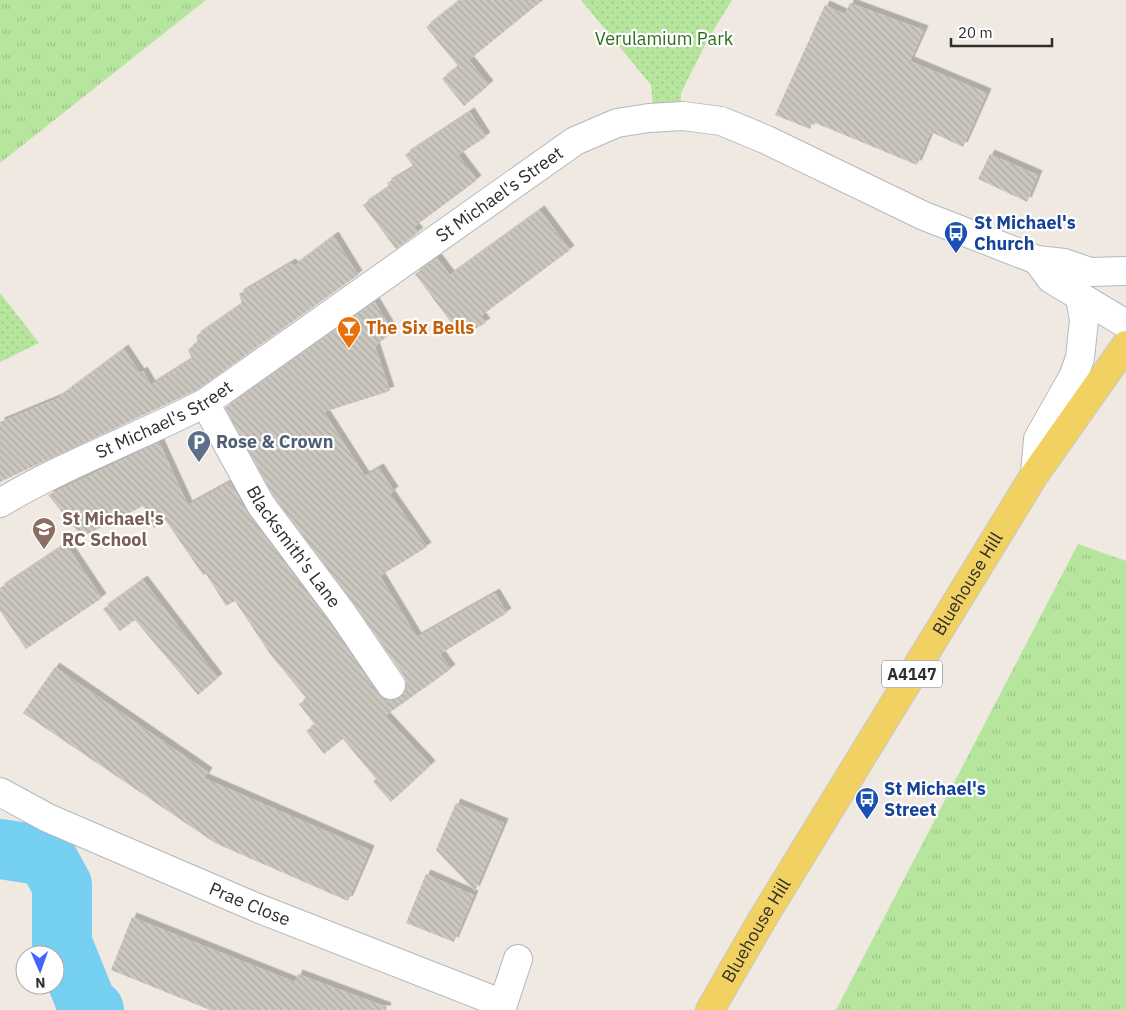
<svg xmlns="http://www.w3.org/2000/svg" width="1126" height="1010" font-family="'IBM Plex Sans',sans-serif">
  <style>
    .grass { fill: url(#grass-tufts) }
    .park { fill: url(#park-dots) }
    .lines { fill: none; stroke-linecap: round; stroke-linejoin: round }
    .river { stroke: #75cff0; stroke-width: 60 }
    .building { fill: url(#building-back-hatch); filter: url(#shadow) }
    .minor-casing { stroke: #b4b7c1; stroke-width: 30 }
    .major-casing { stroke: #c9c9c9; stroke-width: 30 }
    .minor { stroke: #fff; stroke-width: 28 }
    .major { stroke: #f2d163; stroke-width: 28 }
    .labels { text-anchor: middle; stroke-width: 4.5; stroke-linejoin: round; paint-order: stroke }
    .shield { fill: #fff; stroke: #6d6d6d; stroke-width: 1 }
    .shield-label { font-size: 16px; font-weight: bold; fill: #2e2e2e }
    .park-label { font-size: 18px; fill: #2c6e1b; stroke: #fff }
    .street-label { font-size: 18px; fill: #2e2e2e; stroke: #fff }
    .transit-label { font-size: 18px; font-weight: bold; fill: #164399; stroke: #fff; text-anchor: start }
    .food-label { font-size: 18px; font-weight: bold; fill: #c56008; stroke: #fff; text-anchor: start }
    .service-label { font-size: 18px; font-weight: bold; fill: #4e5e75; stroke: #fff; text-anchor: start }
    .education-label { font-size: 18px; font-weight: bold; fill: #785e54; stroke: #fff; text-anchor: start }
  </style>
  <defs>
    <pattern id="grass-tufts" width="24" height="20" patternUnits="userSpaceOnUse" patternTransform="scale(1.25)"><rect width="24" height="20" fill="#b6e59e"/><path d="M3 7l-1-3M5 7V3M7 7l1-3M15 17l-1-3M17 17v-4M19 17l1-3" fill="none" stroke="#9dc588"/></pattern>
    <pattern id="park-dots" width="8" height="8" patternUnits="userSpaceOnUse" patternTransform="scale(1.25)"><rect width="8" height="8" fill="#b6e59e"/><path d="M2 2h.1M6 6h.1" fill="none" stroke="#9dc588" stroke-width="1.8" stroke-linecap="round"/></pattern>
    <pattern id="building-back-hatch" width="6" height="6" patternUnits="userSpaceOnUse" patternTransform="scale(1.25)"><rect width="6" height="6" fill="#cbc7bf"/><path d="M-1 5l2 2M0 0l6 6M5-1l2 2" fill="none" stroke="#afaba4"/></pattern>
    <filter id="shadow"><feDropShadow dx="4.5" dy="-4.5" stdDeviation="0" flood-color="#0004"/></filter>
  </defs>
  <rect width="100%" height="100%" fill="#efe9e1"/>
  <g class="grass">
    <path d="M0,0h206l-206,163z"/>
    <path d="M1078,544l48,17v449h-290z"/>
  </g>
  <g class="park">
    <path d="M581,0h151l-24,39 -27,54v21l-27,1 -3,-30z"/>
    <path d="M0,293l39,50 -39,19z"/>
  </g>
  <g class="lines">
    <path class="river" d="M0,849l46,7 16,29v58l25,62 7,5"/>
  </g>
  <g class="building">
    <path d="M460,0h83l-74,60 20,25 -25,21 -22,-27 16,-13 -32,-39z"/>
    <path d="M850,3l74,27 -14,31 77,32 -24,54 -32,-15 -14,33 -104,-43 -3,7 -35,-14 50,-110 20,9z"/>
    <path d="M470,112l16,25 -28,18 19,25 -63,47 5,5 -23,17 -33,-44 26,-18 -2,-4 27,-16 -9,-12z"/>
    <path d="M990,154l48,21 -11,27 -49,-23z"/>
    <path d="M540,210l30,40 -89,66 5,7 -25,13 -46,-62 22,-16 13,17z"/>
    <path d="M334,236l24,39 -161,115 -197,92v-60l58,-24 66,-49 16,24 3,-2 8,14 41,-26 -4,-9 10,-9 -2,-5 46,-32 -3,-10 52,-31 3,3z"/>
    <path d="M375,302l18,30 -18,14 15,45 -66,21 41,64 14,-8 15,23 -4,3 37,53 -47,29 37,61 78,-44 12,20 -67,41 11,15 -66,47 46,49 -40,37 -18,-20 3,-3 -33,-40 -19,15 -18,-23 9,-6 -16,-21 8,-5 -37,-45 -35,-53 -9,5 -20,-32 -3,1 -37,-54 -12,7 -11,-22 -61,31 -34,-42 111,-53 29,63 42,-23 18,32 81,108 49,72 7,5 8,1 6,-2 6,-7 1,-8 -2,-7 -50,-72 -80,-107 -49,-89z"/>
    <path d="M66,544l36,54 -76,51 -26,-38v-23z"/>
    <path d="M143,580l75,98 -20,17 -63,-75 -15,11 -17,-22z"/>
    <path d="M55,667l153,105 -4,6 166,72 -22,51 -133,-58 -192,-130z"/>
    <path d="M456,803l48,20 -29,68 -39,-41z"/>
    <path d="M426,874l48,21 -20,47 -48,-19z"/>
    <path d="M132,917l163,65 3,-8 89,33 -1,3h-176l-99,-40z"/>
  </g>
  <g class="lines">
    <g class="minor-casing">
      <g id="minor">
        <path d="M1037,260l14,19 75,45"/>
        <path id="s1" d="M205,403l56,102 81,108 49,72"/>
        <path d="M1035,474l3,-35 35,-62 7,-19 4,-38 -4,-23"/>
        <path id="s2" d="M0,503c65,-39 137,-65 205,-100l370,-262 42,-18 32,-5 34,-2 38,5 46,19 157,76 113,44 27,3 26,9 36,-1"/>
        <path id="s3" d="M0,792l48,26 207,89 248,97"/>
        <path d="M501,1010l17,-51"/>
      </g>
    </g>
    <g class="major-casing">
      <g id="major">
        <path id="s4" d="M710,1010l53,-92 272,-444 91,-129"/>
      </g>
    </g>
    <use href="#minor" class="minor"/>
    <use href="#major" class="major"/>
  </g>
  <defs>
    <g id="bus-pin" transform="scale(1.25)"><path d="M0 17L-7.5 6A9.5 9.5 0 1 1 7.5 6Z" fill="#1a4fb4" stroke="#fff"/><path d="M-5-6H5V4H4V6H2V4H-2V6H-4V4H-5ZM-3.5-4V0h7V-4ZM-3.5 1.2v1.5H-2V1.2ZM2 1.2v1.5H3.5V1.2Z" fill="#fff"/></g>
    <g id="bar-pin" transform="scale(1.25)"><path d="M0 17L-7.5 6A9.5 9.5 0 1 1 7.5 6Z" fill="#e8710a" stroke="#fff"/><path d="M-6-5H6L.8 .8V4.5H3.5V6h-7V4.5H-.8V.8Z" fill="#fff"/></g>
    <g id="parking-pin" transform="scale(1.25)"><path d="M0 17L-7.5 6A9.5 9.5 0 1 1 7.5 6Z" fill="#5c6f8a" stroke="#fff"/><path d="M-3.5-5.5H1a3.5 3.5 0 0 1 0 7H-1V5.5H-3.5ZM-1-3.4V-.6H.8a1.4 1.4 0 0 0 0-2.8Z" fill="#fff"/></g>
    <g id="school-pin" transform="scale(1.25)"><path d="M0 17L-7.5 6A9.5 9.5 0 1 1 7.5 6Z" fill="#8d6e63" stroke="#fff"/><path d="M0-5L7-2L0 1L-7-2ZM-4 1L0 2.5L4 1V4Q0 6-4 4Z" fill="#fff"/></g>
  </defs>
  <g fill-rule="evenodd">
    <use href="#bus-pin" x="956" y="233"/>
    <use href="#bar-pin" x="349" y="328"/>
    <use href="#parking-pin" x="199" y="442"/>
    <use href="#school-pin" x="44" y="529"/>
    <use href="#bus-pin" x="867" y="799"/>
  </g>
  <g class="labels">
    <rect class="shield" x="882" y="660.5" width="60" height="27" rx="4"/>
    <g class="shield-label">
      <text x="912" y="680">A4147</text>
    </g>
    <g class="park-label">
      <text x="664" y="45">Verulamium Park</text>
    </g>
    <g class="street-label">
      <text dy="6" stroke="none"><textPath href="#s2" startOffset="589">St Michael's Street</textPath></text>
      <text dy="6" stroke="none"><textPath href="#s2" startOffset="184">St Michael's Street</textPath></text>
      <text dy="6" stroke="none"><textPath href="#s1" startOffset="169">Blacksmith's Lane</textPath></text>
      <text dy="6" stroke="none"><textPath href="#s4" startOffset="498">Bluehouse Hill</textPath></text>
      <text dy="6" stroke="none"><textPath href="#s3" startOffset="274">Prae Close</textPath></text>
      <text dy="6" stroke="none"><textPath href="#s4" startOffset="92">Bluehouse Hill</textPath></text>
    </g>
    <g class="transit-label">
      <text x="974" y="229">St Michael's<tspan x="974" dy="21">Church</tspan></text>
      <text x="884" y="795">St Michael's<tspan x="884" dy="21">Street</tspan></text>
    </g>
    <g class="food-label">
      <text x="366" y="334">The Six Bells</text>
    </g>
    <g class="service-label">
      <text x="216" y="448">Rose &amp; Crown</text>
    </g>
    <g class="education-label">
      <text x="62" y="525">St Michael's<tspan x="62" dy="21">RC School</tspan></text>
    </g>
  </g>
  <g transform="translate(40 970) rotate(178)"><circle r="24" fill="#ffffff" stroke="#ababab"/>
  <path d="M0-4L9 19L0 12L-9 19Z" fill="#4264fb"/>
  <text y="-8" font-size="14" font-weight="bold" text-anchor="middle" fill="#2e2e2e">N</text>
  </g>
  <path d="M951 38v8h101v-8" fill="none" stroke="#2e2e2e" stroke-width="2.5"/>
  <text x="958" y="38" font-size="15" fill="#2e2e2e" stroke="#ffffff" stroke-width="4" paint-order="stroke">20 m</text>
</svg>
